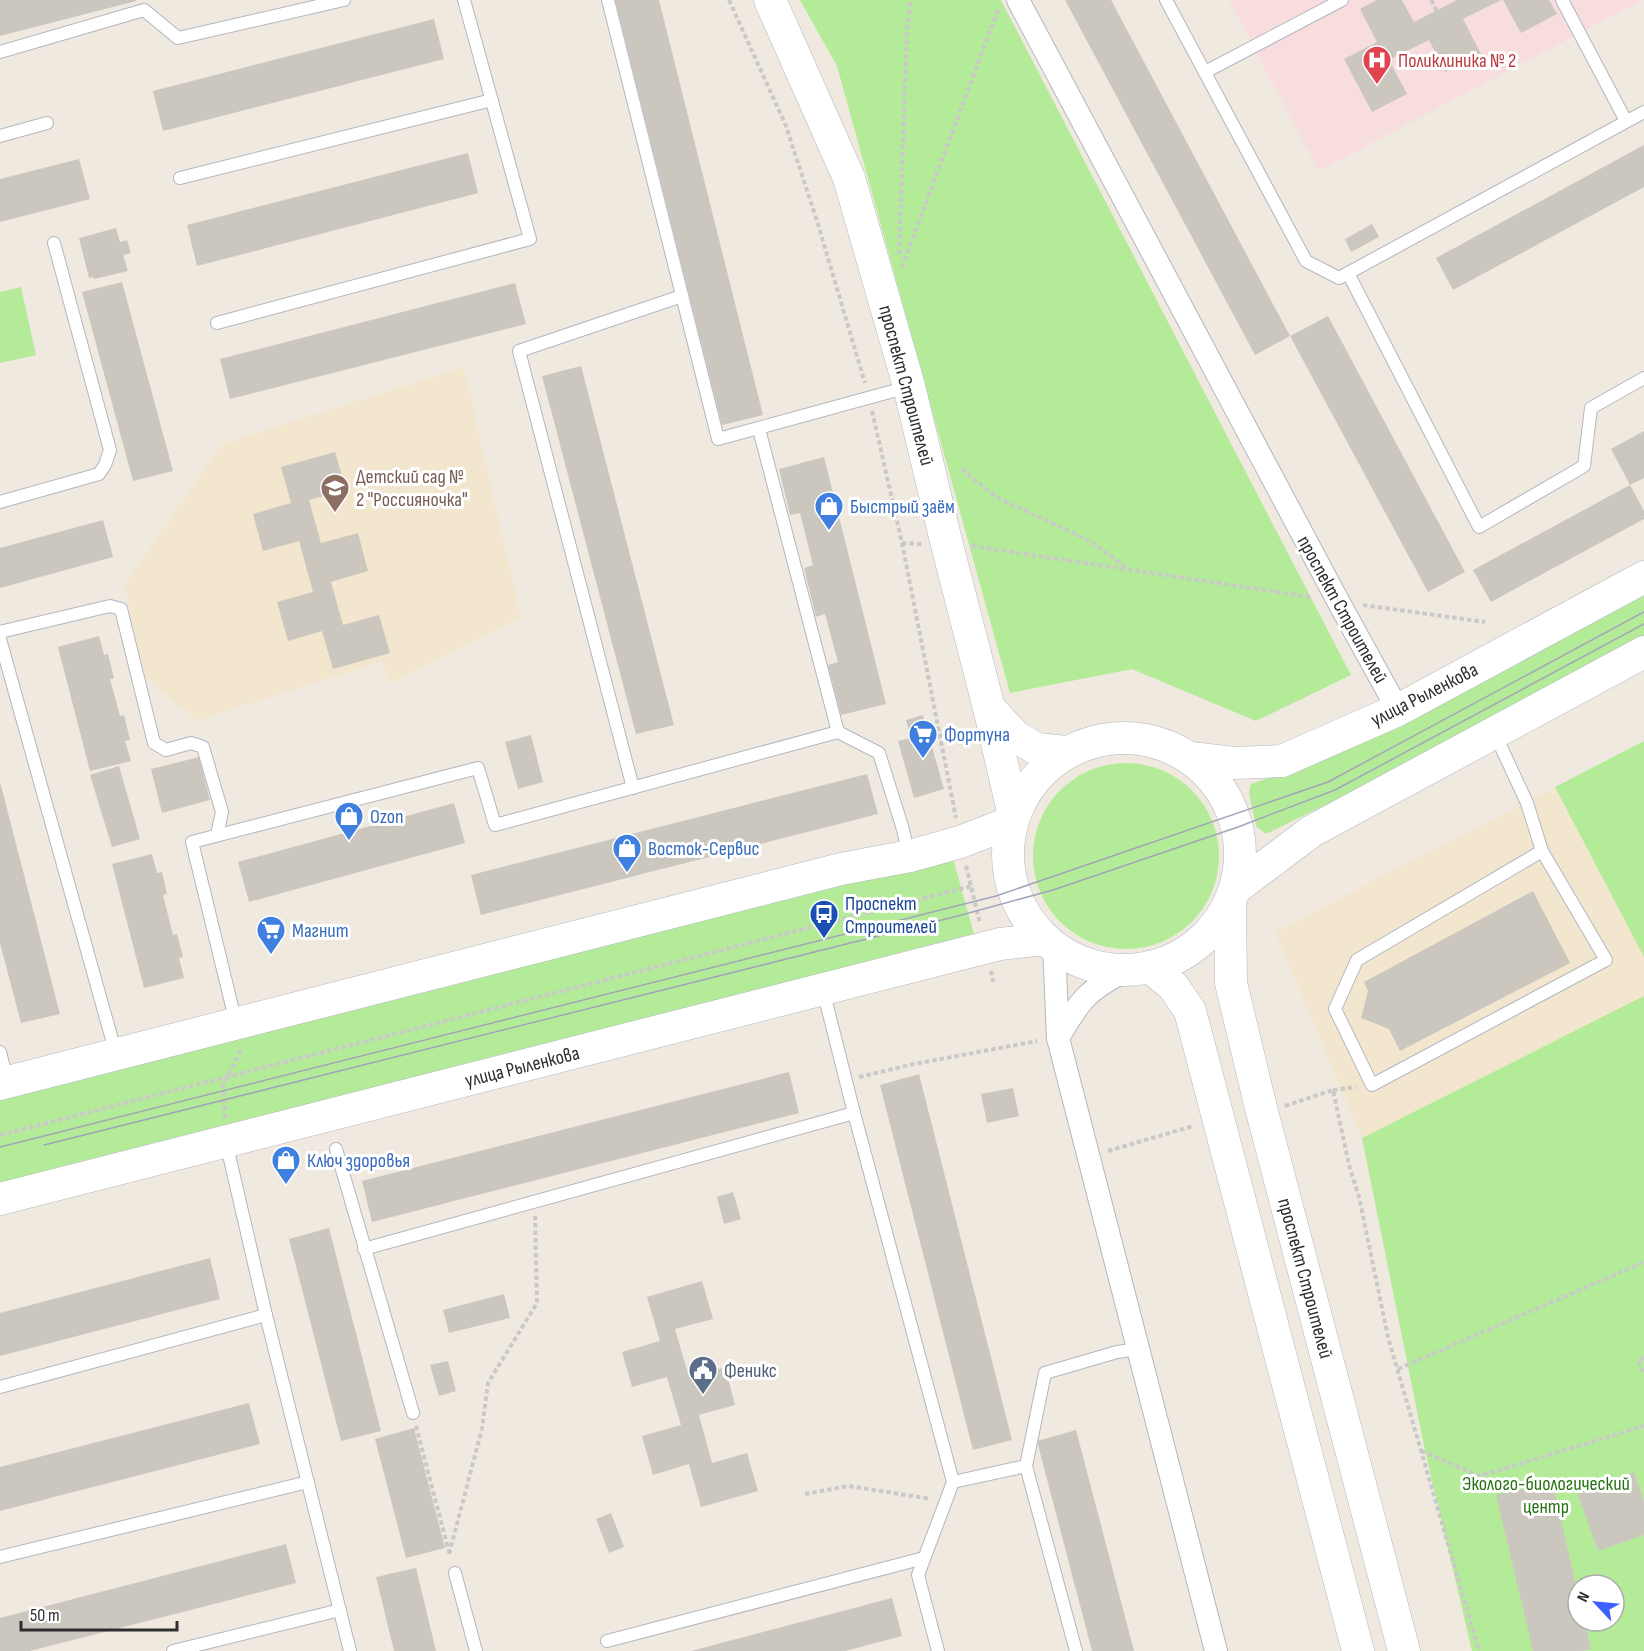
<svg xmlns="http://www.w3.org/2000/svg" width="1644" height="1651" font-family="'Sofia Sans Condensed',sans-serif">
  <style>
    .education { fill: #f2e6ce }
    .medical { fill: #f7ddde }
    .green { fill: #b4eb98; fill-rule: evenodd }
    .building { fill: #cbc7be }
    .lines { fill: none; stroke-linecap: round; stroke-linejoin: round }
    .lane-casing { stroke: #b3b6c2; stroke-width: 14 }
    .street-casing { stroke: #b3b6c2; stroke-width: 24 }
    .secondary-casing { stroke: #b3b6c2; stroke-width: 33 }
    .path { stroke: #c9c9c9; stroke-width: 4; stroke-dasharray: 4.5 3; stroke-linecap: butt }
    .lane { stroke: #fff; stroke-width: 12 }
    .street { stroke: #fff; stroke-width: 22 }
    .secondary { stroke: #fff; stroke-width: 32 }
    .tram { stroke: #a1a5b9; stroke-width: 1.5 }
    .labels { text-anchor: middle; stroke-width: 6; stroke-linejoin: round; paint-order: stroke }
    .health-label { font-size: 20px; fill: #be3a42; stroke: #fff; text-anchor: start }
    .street-label { font-size: 20px; fill: #2e2e2e; stroke: #fff }
    .education-label { font-size: 20px; fill: #785e54; stroke: #fff; text-anchor: start }
    .shop-label { font-size: 20px; fill: #366cbe; stroke: #fff; text-anchor: start }
    .transit-label { font-size: 20px; fill: #164399; stroke: #fff; text-anchor: start }
    .service-label { font-size: 20px; fill: #4e5e75; stroke: #fff; text-anchor: start }
    .park-label { font-size: 20px; fill: #287414; stroke: #fff }
  </style>
  <rect width="100%" height="100%" fill="#f0e9df"/>
  <g class="education">
    <path d="M464,367l57,251 -131,66 -9,-22 -185,59 -55,-48 -16,-89 97,-140z"/>
    <path d="M1555,787l89,170v39l-282,142 -87,-206z"/>
  </g>
  <path class="medical" d="M1229,0h410l1,1 -321,170z"/>
  <g class="green">
    <path d="M800,0h201l350,675 -95,46 -124,-52 -122,24 -173,-627z"/>
    <path d="M21,287l15,68 -36,8v-73l1,2z"/>
    <path d="M1644,580v57l-313,165 -65,32 -10,-8 -7,-33 2,-9 32,-11z"/>
    <path d="M1644,741v216l-89,-170z"/>
    <circle cx="1126" cy="856" r="93"/>
    <path d="M952,855l23,83 -975,246v-85z"/>
    <path d="M1644,996v655h-172l-48,-205 -62,-308zM1578,1585h36v36h-36z"/>
  </g>
  <g class="building">
    <path d="M0,0h136v1l-136,35z"/>
    <path d="M615,0h44l104,415 -41,10z"/>
    <path d="M1065,0h46l179,336 -35,19z"/>
    <path d="M1377,0h25l12,22 43,-22h44l-38,19 18,35 -36,18 -16,-32 -40,20 18,34 -35,18 -28,-53 33,-17 -17,-33z"/>
    <path d="M1503,0h46l8,14 -36,19z"/>
    <path d="M434,19l10,40 -281,72 -10,-40z"/>
    <path d="M1644,145v42l-191,103 -17,-32z"/>
    <path d="M468,153l10,40 -281,73 -10,-41z"/>
    <path d="M79,159l11,40 -90,23v-43z"/>
    <path d="M1372,224l7,13 -28,15 -6,-13z"/>
    <path d="M116,228l4,14 7,-2 4,13 -8,2 5,16 -34,8 -1,-2 -4,1 -10,-40z"/>
    <path d="M122,282l51,189 -40,10 -51,-189z"/>
    <path d="M515,283l11,41 -296,75 -10,-40z"/>
    <path d="M1328,316l137,256 -37,20 -138,-256z"/>
    <path d="M581,366l93,359 -38,9 -94,-358z"/>
    <path d="M1644,431v47l-14,7 -19,-36z"/>
    <path d="M335,452l11,38 -37,10 12,43 37,-10 10,38 -37,11 12,43 36,-10 11,38 -57,16 -11,-38 -34,10 -11,-39 36,-10 -14,-51 -36,10 -10,-37 38,-11 -10,-36z"/>
    <path d="M824,457l62,247 -45,11 -13,-50 10,-3 -13,-48 -9,3 -12,-49 9,-3 -13,-52 -10,2 -11,-46z"/>
    <path d="M1630,485l14,26v8l-153,83 -18,-32z"/>
    <path d="M103,520l10,37 -113,31v-40z"/>
    <path d="M99,636l5,19 4,-1 6,24 -4,1 10,37 4,-1 6,25 -5,1 6,20 -41,10 -32,-124z"/>
    <path d="M923,715l21,74 -30,9 -16,-57 13,-3 -5,-18z"/>
    <path d="M531,735l12,47 -25,7 -13,-47z"/>
    <path d="M199,757l11,43 -48,13 -11,-44z"/>
    <path d="M119,766l21,73 -28,8 -22,-72z"/>
    <path d="M867,774l11,40 -397,101 -10,-40z"/>
    <path d="M0,782l60,232 -39,9 -21,-80z"/>
    <path d="M454,803l11,40 -216,59 -11,-40z"/>
    <path d="M152,854l5,19 5,-1 5,22 -4,1 10,40 4,-1 6,23 -4,1 5,20 -40,10 -32,-124z"/>
    <path d="M1533,891l37,72 -170,88 -11,-22 -28,-11 7,-27 -4,-9z"/>
    <path d="M789,1072l10,41 -427,109 -10,-41z"/>
    <path d="M919,1074l93,366 -39,10 -93,-365z"/>
    <path d="M1013,1088l6,28 -32,7 -6,-29z"/>
    <path d="M733,1192l8,27 -17,5 -7,-27z"/>
    <path d="M329,1228l52,203 -40,10 -52,-202z"/>
    <path d="M210,1258l10,41 -220,57v-43z"/>
    <path d="M702,1281l11,38 -38,10 14,48 36,-10 10,38 -36,10 13,48 35,-10 11,38 -57,16 -12,-43 -36,11 -11,-39 39,-11 -14,-48 -35,10 -10,-35 38,-11 -13,-44z"/>
    <path d="M504,1294l6,24 -61,15 -6,-23z"/>
    <path d="M448,1361l8,30 -17,5 -9,-31z"/>
    <path d="M249,1403l11,41 -260,67v-44z"/>
    <path d="M414,1428l31,120 -39,10 -31,-119z"/>
    <path d="M1076,1430l58,221h-42l-55,-210z"/>
    <path d="M1634,1472l10,29v34l-46,16 -21,-59z"/>
    <path d="M1552,1482l26,111v28h7l6,28 -9,2h-49l-37,-156z"/>
    <path d="M611,1513l13,34 -15,6 -13,-34z"/>
    <path d="M286,1544l10,39 -266,68h-30v-33z"/>
    <path d="M416,1568l20,83h-42l-18,-74z"/>
    <path d="M892,1598l10,38 -57,15h-154z"/>
  </g>
  <g class="lines">
    <g class="lane-casing">
      <g id="lane">
        <path d="M608,0l110,439 190,-52"/>
        <path d="M1166,0l140,261 33,17 305,-166"/>
        <path d="M1562,0l64,121"/>
        <path d="M0,52l144,-42 34,28 166,-38"/>
        <path d="M1205,72l137,-72"/>
        <path d="M0,136l47,-13"/>
        <path d="M180,178l312,-78"/>
        <path d="M1348,273l131,254 105,-61 7,-58 53,-30"/>
        <path d="M217,323l313,-84 -66,-239"/>
        <path d="M759,429l79,303 41,21 23,73 7,29"/>
        <path d="M0,502l99,-28 6,-9 5,-15 -56,-207"/>
        <path d="M0,632l110,-26 11,3 33,134 12,7 25,-7 12,4 19,65 -5,23"/>
        <path d="M0,639l116,415"/>
        <path d="M1495,734l32,69 15,48 64,109 -234,125 -37,-76 22,-49 185,-109"/>
        <path d="M633,788l-114,-437 163,-55"/>
        <path d="M823,990l31,123 99,369"/>
        <path d="M236,1023l-44,-181 286,-74 17,57 343,-93"/>
        <path d="M0,1052l7,28"/>
        <path d="M226,1142l40,173 84,336"/>
        <path d="M336,1149l77,264"/>
        <path d="M364,1249l490,-136"/>
        <path d="M0,1387l266,-72"/>
        <path d="M0,1557l308,-75"/>
        <path d="M455,1573l21,78"/>
        <path d="M607,1641l317,-83"/>
        <path d="M173,1651l167,-41"/>
        <path d="M938,1651l-20,-76 35,-93 73,-16"/>
        <path d="M1076,1651l-50,-185 19,-93 72,-21 22,-3"/>
      </g>
    </g>
    <g class="street-casing">
      <g id="street">
        <path d="M1018,0l320,601 60,109"/>
        <path d="M1054,947l4,91 158,613"/>
        <path d="M1058,1038c22,-38 29,-48 69,-68"/>
      </g>
    </g>
    <g class="secondary-casing">
      <g id="secondary">
        <path d="M770,0l79,178 60,208 38,159 42,163 25,108"/>
        <path d="M990,709l26,28 21,12 30,3"/>
        <circle cx="1124" cy="854" r="116"/>
        <path d="M1191,758l43,5 48,-2 116,-51 246,-133"/>
        <path d="M1236,888l76,-57 332,-179"/>
        <path d="M1230,902l1,81 30,125 143,543"/>
        <path d="M1150,967l23,19 17,25 168,640"/>
        <path d="M0,1084l841,-215 69,-13 50,-14 52,-20"/>
        <path d="M0,1199l1000,-255 45,-5"/>
      </g>
    </g>
    <g class="path">
      <path d="M729,0l57,126 31,95 48,162"/>
      <path d="M1431,0l6,11"/>
      <path d="M899,254l8,-225 4,-29"/>
      <path d="M902,267l97,-260"/>
      <path d="M872,411l30,132 54,275"/>
      <path d="M962,469l34,28 92,43 39,28"/>
      <path d="M902,543l20,1"/>
      <path d="M972,546l339,51"/>
      <path d="M1363,605l122,17"/>
      <path d="M966,866l14,57"/>
      <path d="M991,971l2,11"/>
      <path d="M859,1077l55,-13 123,-23"/>
      <path d="M1333,1090l23,-3"/>
      <path d="M1285,1106l48,-16 16,75 10,32 29,140 91,314"/>
      <path d="M225,1118l-2,-33 19,-37"/>
      <path d="M0,1135l972,-249"/>
      <path d="M1108,1151l85,-25"/>
      <path d="M1644,1358l-6,2 6,15"/>
      <path d="M1398,1369l246,-107"/>
      <path d="M416,1426l33,126"/>
      <path d="M1421,1451l59,25 164,-50"/>
      <path d="M805,1494l44,-8 82,13"/>
      <path d="M449,1554l33,-125 6,-46 49,-80 -2,-87"/>
    </g>
    <use href="#lane" class="lane"/>
    <use href="#street" class="street"/>
    <use href="#secondary" class="secondary"/>
    <g class="tram">
      <path d="M44,1145l914,-229 95,-26 185,-63 97,-37 309,-166"/>
      <path d="M0,1147l996,-251 332,-114 316,-170"/>
    </g>
  </g>
  <defs>
    <g id="hospital-pin" transform="scale(1.5)"><path d="M0 17L-7.5 6A9.5 9.5 0 1 1 7.5 6Z" fill="#e0444e" stroke="#fff"/><path d="M-5-5h3v3.5h4V-5h3V5h-3V1.5h-4V5h-3Z" fill="#fff"/></g>
    <g id="school-pin" transform="scale(1.5)"><path d="M0 17L-7.5 6A9.5 9.5 0 1 1 7.5 6Z" fill="#8d6e63" stroke="#fff"/><path d="M0-5L7-2L0 1L-7-2ZM-4 1L0 2.5L4 1V4Q0 6-4 4Z" fill="#fff"/></g>
    <g id="shop-pin" transform="scale(1.5)"><path d="M0 17L-7.5 6A9.5 9.5 0 1 1 7.5 6Z" fill="#3f7fe0" stroke="#fff"/><path d="M-5-2.5h2.3a2.7 3.5 0 0 1 5.4 0H5L5.5 6h-11ZM-1.5-2.5h3a1.5 2.3 0 0 0-3 0Z" fill="#fff"/></g>
    <g id="supermarket-pin" transform="scale(1.5)"><path d="M0 17L-7.5 6A9.5 9.5 0 1 1 7.5 6Z" fill="#3f7fe0" stroke="#fff"/><path d="M-6-5.5h2.5l.6 2H6L4.5 2H-2.5L-4.4-4H-6ZM-1.5 3.2a1.3 1.3 0 1 0 .1 0ZM3 3.2a1.3 1.3 0 1 0 .1 0Z" fill="#fff"/></g>
    <g id="bus-pin" transform="scale(1.5)"><path d="M0 17L-7.5 6A9.5 9.5 0 1 1 7.5 6Z" fill="#1a4fb4" stroke="#fff"/><path d="M-5-6H5V4H4V6H2V4H-2V6H-4V4H-5ZM-3.5-4V0h7V-4ZM-3.5 1.2v1.5H-2V1.2ZM2 1.2v1.5H3.5V1.2Z" fill="#fff"/></g>
    <g id="civic-pin" transform="scale(1.5)"><path d="M0 17L-7.5 6A9.5 9.5 0 1 1 7.5 6Z" fill="#5c6f8a" stroke="#fff"/><path d="M-.6-6.5H3V-4.5H.6V-3L4-1V1h2V6H-6V1h2V-1L-.6-3ZM-1.2 2.5V6h2.4V2.5Z" fill="#fff"/></g>
  </defs>
  <g fill-rule="evenodd">
    <use href="#hospital-pin" x="1377" y="60"/>
    <use href="#school-pin" x="335" y="488"/>
    <use href="#shop-pin" x="829" y="506"/>
    <use href="#supermarket-pin" x="923" y="734"/>
    <use href="#shop-pin" x="349" y="816"/>
    <use href="#shop-pin" x="627" y="848"/>
    <use href="#bus-pin" x="824" y="914"/>
    <use href="#supermarket-pin" x="271" y="930"/>
    <use href="#shop-pin" x="286" y="1160"/>
    <use href="#civic-pin" x="703" y="1370"/>
  </g>
  <g class="labels">
    <g class="health-label">
      <text x="1398" y="67">Поликлиника № 2</text>
    </g>
    <g class="street-label">
      <text transform="translate(907 385) rotate(75)" y="7">проспект Строителей</text>
      <text transform="translate(1343 609) rotate(61)" y="7">проспект Строителей</text>
      <text transform="translate(1424 694) rotate(-27)" y="7">улица Рыленкова</text>
      <text transform="translate(522 1066) rotate(-14)" y="7">улица Рыленкова</text>
      <text transform="translate(1306 1278) rotate(75)" y="7">проспект Строителей</text>
    </g>
    <g class="education-label">
      <text x="356" y="483">Детский сад №<tspan x="356" dy="23">2 "Россияночка"</tspan></text>
    </g>
    <g class="shop-label">
      <text x="850" y="513">Быстрый заём</text>
      <text x="944" y="741">Фортуна</text>
      <text x="370" y="823">Ozon</text>
      <text x="648" y="855">Восток-Сервис</text>
      <text x="292" y="937">Магнит</text>
      <text x="307" y="1167">Ключ здоровья</text>
    </g>
    <g class="transit-label">
      <text x="845" y="910">Проспект<tspan x="845" dy="23">Строителей</tspan></text>
    </g>
    <g class="service-label">
      <text x="724" y="1377">Феникс</text>
    </g>
    <g class="park-label">
      <text x="1546" y="1490">Эколого-биологический<tspan x="1546" dy="23">центр</tspan></text>
    </g>
  </g>
  <g transform="translate(1596 1603) rotate(296)"><circle r="28" fill="#ffffff" stroke="#ababab" stroke-width="1.5"/>
  <path d="M0-4.5L10 22L0 15L-10 22Z" fill="#3d62ff"/>
  <text y="-9" font-size="16" font-weight="bold" text-anchor="middle" fill="#2e2e2e">N</text>
  </g>
  <path d="M21 1621v9h156v-9" fill="none" stroke="#2e2e2e" stroke-width="3"/>
  <text x="30" y="1621" font-size="18" fill="#2e2e2e" stroke="#ffffff" stroke-width="4.5" paint-order="stroke">50 m</text>
</svg>
